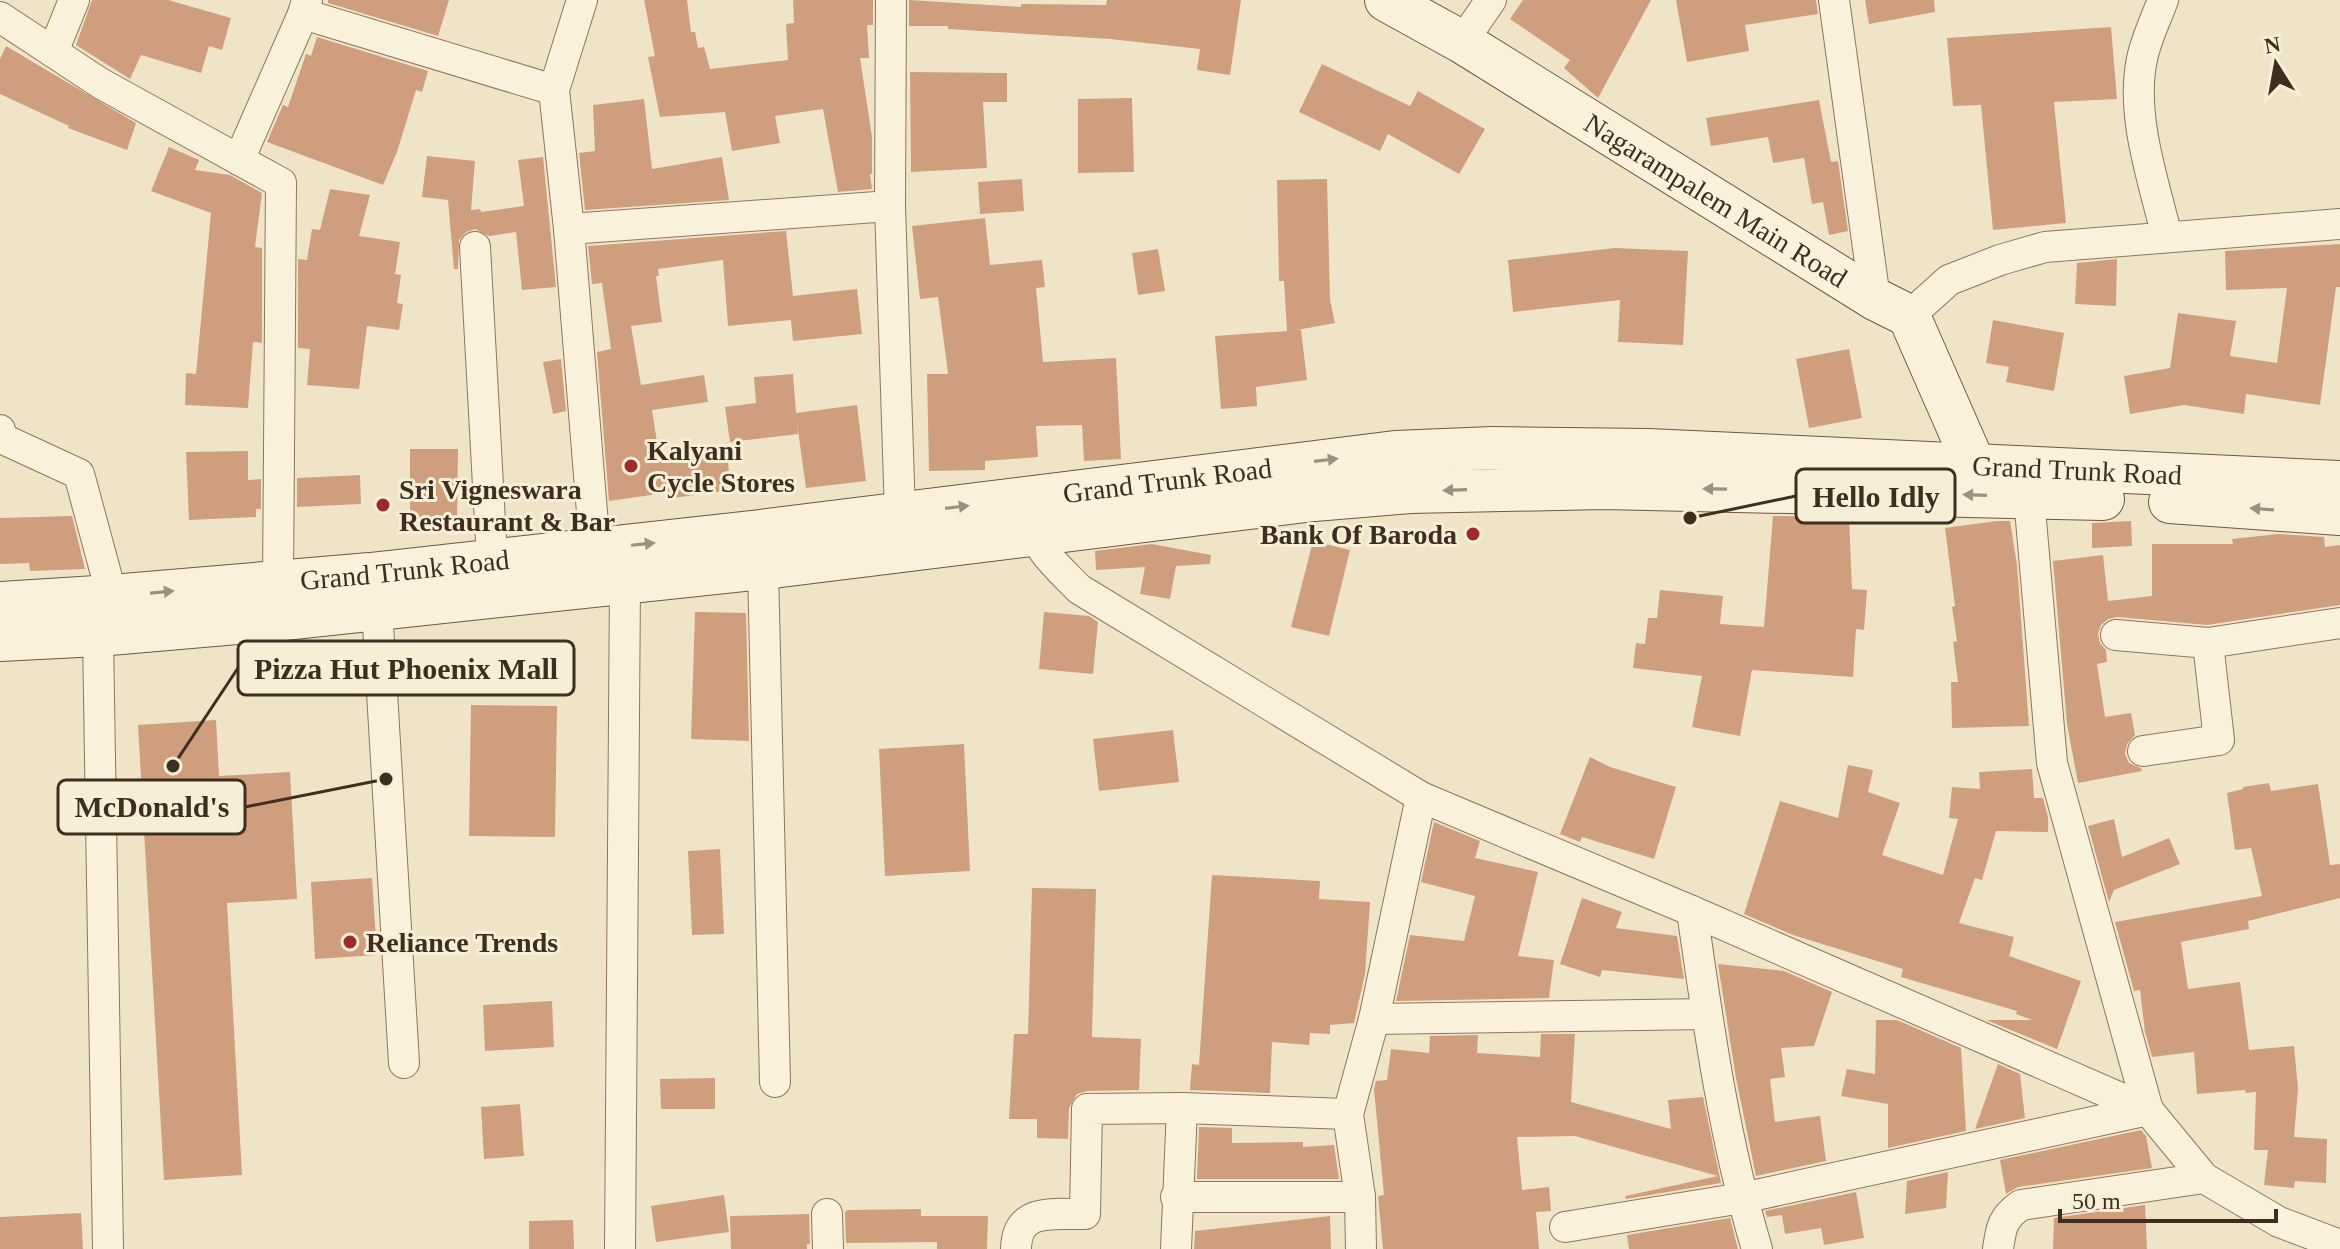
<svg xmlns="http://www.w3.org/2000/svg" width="2340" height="1249" font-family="'Times New Roman',serif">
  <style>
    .building { fill: #cf9f7d }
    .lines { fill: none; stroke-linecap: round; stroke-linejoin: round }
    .street-casing { stroke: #8d765c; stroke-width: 32 }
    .secondary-casing { stroke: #6f573f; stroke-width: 44 }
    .street { stroke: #faf1dc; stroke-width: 30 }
    .secondary { stroke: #faf1dc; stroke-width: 42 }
    .oneway { fill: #9c907e }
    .poi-dot { fill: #9e2a2b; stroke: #f7eed8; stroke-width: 3 }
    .labels { text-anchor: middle; stroke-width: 6; stroke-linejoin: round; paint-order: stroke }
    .street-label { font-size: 28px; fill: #3d2e20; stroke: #f7eed8 }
    .poi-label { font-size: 28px; font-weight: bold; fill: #3d2e20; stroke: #f7eed8; text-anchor: start }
    .leader { fill: none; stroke: #3d2e20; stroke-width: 3 }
    .callout-dot { fill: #3d2e20; stroke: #f7eed8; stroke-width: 3 }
    .callout { fill: #f7eed8; stroke: #3d2e20; stroke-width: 3 }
    .callout-label { font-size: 30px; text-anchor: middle; font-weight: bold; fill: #3d2e20 }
  </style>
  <rect width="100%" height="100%" fill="#f0e4c8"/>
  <g class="building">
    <path d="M92,0h76l63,18 -9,32 -13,-4 -8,27 -60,-18 -11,24 -54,-34z"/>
    <path d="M328,0h121l-11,36 -110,-33z"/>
    <path d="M644,0h43l4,32h4l3,16 6,-1 6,22 78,-9 -2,-36 8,-1 -1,-23h80v25h-6l2,33h-9l12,79v37h-2l2,15 -34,3 -15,-83 -48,7 5,27 -48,8 -7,-39 -65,5 -12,-60 7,-1z"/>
    <path d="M909,0l112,7v-3l85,1 1,-5h134l-11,75 -33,-5 3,-21 -90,-10 -162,-10v-3h-39z"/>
    <path d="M1523,0h128l-53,98 -34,-30 6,-8 -60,-41z"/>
    <path d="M1676,0h140l2,14 -73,11 4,26 -62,11z"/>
    <path d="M1865,0h69l1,12 -66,12z"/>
    <path d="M2111,27l6,72 -63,3 12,121 -73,7 -12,-125 -28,1 -6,-68z"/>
    <path d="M317,37l111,34 -6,21 -6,-2 -19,62 -14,33 -116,-43 16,-37 5,2 18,-53 5,2z"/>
    <path d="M6,46l130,77 -9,27 -59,-22 1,-2 -69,-32v-35z"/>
    <path d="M1322,64l88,42 8,-15 67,38 -26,45 -71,-40 -8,17 -81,-39z"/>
    <path d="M910,72l97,1v29h-24l4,66 -76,4z"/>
    <path d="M1132,98l2,74 -56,1v-74z"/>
    <path d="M644,99l8,70 70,-12 7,43 -144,10 -6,-57 16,-2 -2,-46z"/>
    <path d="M1819,100l12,62 7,-1 10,70 -19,4 -6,-33 -11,2 -8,-46 -31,5 -5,-26 -57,9 -5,-28z"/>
    <path d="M169,147l30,13 -4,10 35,5 32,18 -7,54 7,1v95l-9,-1 -5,66 -63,-3 1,-32 10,1 15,-161 -60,-22z"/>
    <path d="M427,156l48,5 -4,49 9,-1 1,3 43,-6 -6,-46 25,-3 13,130 -34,3 -6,-58 -27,4 -14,-7 -9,3 -7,8 -1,29h-4l-6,-69 -26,-3z"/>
    <path d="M1022,179l2,32 -44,3 -2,-32z"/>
    <path d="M1327,179l3,121 5,23 -38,7h4l6,50 -51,7 1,19 -36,3 -6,-73 72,-5 -3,-50h-5l-2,-101z"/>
    <path d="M330,189l40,6 -11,41 41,6 -5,32 6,1 -4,28 6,1 -4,26 -32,-4 -8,63 -52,-4 3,-36 -12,-1v-89l9,1 5,-31 8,1z"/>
    <path d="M985,218l5,47 52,-5 3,27 -9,1 7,74 73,-4 5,101 -37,2 -2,-36 -46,1 2,31 -53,4v9l-56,1 -2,-97h21l-10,-77 -18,2 -8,-73z"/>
    <path d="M786,231l7,65 64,-7 5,45 -69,7 -2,-21 -63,6 -5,-66 -65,9 1,7h-3l6,46 -31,4 10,59 63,-10 4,27 -56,8 7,45 67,-10 5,45 -58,8 -1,-6 -63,9 -12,-149 14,-3 -9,-66 -10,1 -4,-38z"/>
    <path d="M2340,244v43h-4l-16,118 -74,-11 -2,20 -60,-9 -54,9 -6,-38 46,-8 8,-55 58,8 -6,35 47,7 10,-75 -61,2 -1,-39z"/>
    <path d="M1615,248l73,3 -5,94 -65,-3 2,-42 -107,12 -5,-52z"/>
    <path d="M1158,249l7,42 -27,4 -6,-42z"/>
    <path d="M2117,259l-1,47 -41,-2 2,-41z"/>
    <path d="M1993,320l71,13 -10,58 -48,-9 3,-15 -23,-4z"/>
    <path d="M1849,349l13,69 -53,10 -13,-69z"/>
    <path d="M561,359l5,52 -13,3 -10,-52z"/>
    <path d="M793,374l3,39 61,-8 9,76 -60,7 -9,-65 1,11 -68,8 -5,-35 31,-4 -2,-26z"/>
    <path d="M410,449h48l-1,78h-47z"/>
    <path d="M248,451v29l13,-1v30h-5v8l-67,3 -3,-68z"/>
    <path d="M360,475l1,29 -64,3v-29z"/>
    <path d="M72,516l13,53 -55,2 -1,-8 -29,1v-46z"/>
    <path d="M1773,516l76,1 3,72 15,1 -3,40 -8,-1 -3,48 -101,-7 -12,66 -48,-9 10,-51 -69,-8 3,-25 9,1 3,-26h9l3,-28 63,6 -3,28 44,3z"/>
    <path d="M1997,521h13l7,44 12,161 -77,2 -1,-46h7l-5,-40 4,-1 -5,-34 3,-1 -10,-78z"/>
    <path d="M2131,521l1,25 -40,2v-25z"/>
    <path d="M2278,534l46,3 1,10 15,-2v60l-133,20 -89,-8 -10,2 -7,6 -3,9 2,9 6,7 1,12 -10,2 8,53 26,-4 4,22 -8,9 -2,10 4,9 12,5 1,3 -64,12 -11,-59 -14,-163 50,-6 5,46 44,-5v-52h81l-1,-5z"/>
    <path d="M1313,541l37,9 -21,86 -38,-9z"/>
    <path d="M1152,544l59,11 -1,9 -34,2 -6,33 -30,-5 5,-27 -49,3 -1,-19z"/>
    <path d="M695,612l51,1 3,128 -58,-2z"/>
    <path d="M1044,612l45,4 9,6 -5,52 -54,-5z"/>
    <path d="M471,705l86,1 -2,131 -86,-1z"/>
    <path d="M216,720l3,56 71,-4 7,127 -70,4 15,272 -78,5 -26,-455z"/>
    <path d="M1173,730l6,52 -80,9 -6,-52z"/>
    <path d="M964,744l6,127 -85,5 -6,-127z"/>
    <path d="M1590,757l20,10 66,20 -22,72 -72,-22 -2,5 -20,-8z"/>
    <path d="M1848,765l25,5 -5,22 32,11 -18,52 61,20 15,-56 -9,-1 3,-31 28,2 -1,-17 53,-3 2,29h9l5,19v15l-52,-1 -14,49 -7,-2 -16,45 55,14 -5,19 72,25 -24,68 -71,-29h46l-16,-6 1,-3 -116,-34 2,-8 -110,-34 -49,-21 36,-113 58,17z"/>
    <path d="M2269,783l2,8 47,-7 12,81 10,-1v34l-92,23 1,8 -68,13 7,47 52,-7 9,68 45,-4 4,43 -4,48 33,2 -1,44 -31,-2 -1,7 -30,-3 4,-35h-14l2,-58 -10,1 -1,-3 -48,4 -3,-42 -42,5 -7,-25 -5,-42 -6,1 -19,-69 147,-26 -11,-48 -16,2 -8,-57 16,-4v-2z"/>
    <path d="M2114,819l8,38 47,-19 11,26 -66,26 -5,12 -21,-76z"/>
    <path d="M1434,822l46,19 -5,17 63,14 -20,84 36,4 -5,38 -153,3 14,-66 54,6 11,-45 -54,-14z"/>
    <path d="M720,849l4,85 -32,1 -4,-84z"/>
    <path d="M1212,875l108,6 -1,18 51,3 -5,72 -11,49 -24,2v9l-20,-1 -1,12 -37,-3 -2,51 -80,-3 2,-26 7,1z"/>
    <path d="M372,878l5,77 -62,4 -4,-77z"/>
    <path d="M1032,888l64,1 -4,148 49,2 -2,51 -52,1 -10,3 -8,14 -1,31 -31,-1v-19h-28l5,-85h14z"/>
    <path d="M1582,898l40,14 -6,16 61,8 7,43 -82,-9 -2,7 -40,-13z"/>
    <path d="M1718,964l66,7 48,21 -18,54 -33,2 4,29 -15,2 5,43 45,-6 6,45 -70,15 -20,-98z"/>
    <path d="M552,1001l2,46 -69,4 -2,-46z"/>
    <path d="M1876,1020h21l64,28 5,83 -78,17v-44l-47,-8 6,-27 28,5z"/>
    <path d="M1541,1034h34l-4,68 100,27 -3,-29 35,-3 18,86 -95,16 -1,-3 93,-20 -143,-40 -58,1 5,53 27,-3 2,24 -15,1 3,37h-156l-5,-53 6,-1 -10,-106 2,-8 11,-1 4,-31 38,4 1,-17 48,-1 -1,18 63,4z"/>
    <path d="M1998,1064l22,10 5,44 -50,11z"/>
    <path d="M715,1078v31h-54l-1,-30z"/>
    <path d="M520,1104l4,52 -40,3 -3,-52z"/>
    <path d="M1199,1127l33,1v15l71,-1v5l31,-2 5,34h-142z"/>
    <path d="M2141,1130l5,6 6,32 -134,19 -12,7 -6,-34z"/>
    <path d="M1948,1172l-2,36 -41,6 2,-33z"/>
    <path d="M1856,1192l8,46 -40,7 -3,-17 -36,6 -3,-19 -15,2 -2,-6z"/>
    <path d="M724,1195l5,37 -73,10 -5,-36z"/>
    <path d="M2145,1205l2,44h-94l1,-31z"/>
    <path d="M921,1209v7h67l-1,33h-50v-7l-91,1 -1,-31 3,-2z"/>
    <path d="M81,1213l2,36h-83v-32z"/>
    <path d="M809,1214l1,30h-3v5h-76l-1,-33z"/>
    <path d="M1330,1216l1,33h-137l1,-18z"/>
    <path d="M1730,1218l8,31h-109l-2,-14z"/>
    <path d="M573,1220l1,29h-45v-28z"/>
  </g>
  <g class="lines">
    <g class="street-casing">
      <g id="street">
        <path d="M307,0l-4,14 251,76"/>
        <path d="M891,0l-1,206 10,308"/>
        <path d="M1834,0l41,299"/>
        <path d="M2163,0c-7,19 -17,39 -21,59 -12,57 12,123 25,178"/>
        <path d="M0,17l100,66 181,100 -3,400"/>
        <path d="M1462,42l29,-42"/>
        <path d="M53,52l21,-52"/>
        <path d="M239,160l64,-146"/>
        <path d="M569,229l-15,-139 28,-90"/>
        <path d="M475,247l17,312"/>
        <path d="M1909,316l40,-36 51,-20 45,-13 295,-23"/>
        <path d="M0,430l1,8 78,36 33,122"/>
        <path d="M1031,521c3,27 30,49 48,68l342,208 271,114 456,199 56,68 75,44 61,23"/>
        <path d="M595,549l-26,-320 321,-23"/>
        <path d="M763,568l12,514"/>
        <path d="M377,608l27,455"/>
        <path d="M98,635l10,614"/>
        <path d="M2116,635l92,8 132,-20"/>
        <path d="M2143,751l76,-11 -11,-97"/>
        <path d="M1692,911c16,113 32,228 65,338"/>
        <path d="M1374,1019l333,-5"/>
        <path d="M1176,1197h184"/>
        <path d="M827,1214l1,35"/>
        <path d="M1565,1227l177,-29 406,-88 -96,-347 -23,-266"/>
        <path d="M620,1249l5,-666"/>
        <path d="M1016,1249c1,-43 39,-34 69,-35l2,-105 95,-1 166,6"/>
        <path d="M1176,1249l6,-141"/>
        <path d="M1361,1249l-1,-52 -12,-83 26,-95 47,-222"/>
        <path d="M1998,1249c3,-21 4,-31 23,-44l183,-27"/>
      </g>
    </g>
    <g class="secondary-casing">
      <g id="secondary">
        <path id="s1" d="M1386,0l76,42 413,257 34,17 65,148"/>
        <path d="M2170,502l170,12"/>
        <path id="s2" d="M0,603l112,-7 258,-22 390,-43 635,-79 98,-4 155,2 692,32"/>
        <path d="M0,640l98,-5 186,-16 479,-51 551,-68 96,-8 193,-4 500,11"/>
      </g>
    </g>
    <use href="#street" class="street"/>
    <use href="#secondary" class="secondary"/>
  </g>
  <defs><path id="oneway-solid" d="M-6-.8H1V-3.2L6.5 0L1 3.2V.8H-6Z" transform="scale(2)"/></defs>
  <g class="oneway">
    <use href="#oneway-solid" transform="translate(1326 460) rotate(-7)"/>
    <use href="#oneway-solid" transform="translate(1715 489) rotate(-179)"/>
    <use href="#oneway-solid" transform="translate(1455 490) rotate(178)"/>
    <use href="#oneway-solid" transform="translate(1975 495) rotate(-178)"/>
    <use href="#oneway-solid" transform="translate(957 507) rotate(-7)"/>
    <use href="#oneway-solid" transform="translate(2262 509) rotate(-176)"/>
    <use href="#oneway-solid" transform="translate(643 544) rotate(-6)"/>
    <use href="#oneway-solid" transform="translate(162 592) rotate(-5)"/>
  </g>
  <g class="poi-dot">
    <circle cx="631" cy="466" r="8"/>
    <circle cx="383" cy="505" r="8"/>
    <circle cx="1473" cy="534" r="8"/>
    <circle cx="350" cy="942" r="8"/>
  </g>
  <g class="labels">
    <g class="street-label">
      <text dy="10" stroke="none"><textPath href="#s1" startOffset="386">Nagarampalem Main Road</textPath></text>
      <text dy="10" stroke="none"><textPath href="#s2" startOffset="2086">Grand Trunk Road</textPath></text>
      <text dy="10" stroke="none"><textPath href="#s2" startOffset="1174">Grand Trunk Road</textPath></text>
      <text dy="10" stroke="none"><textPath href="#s2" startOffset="406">Grand Trunk Road</textPath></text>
    </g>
    <g class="poi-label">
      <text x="647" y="460">Kalyani<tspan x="647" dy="32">Cycle Stores</tspan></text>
      <text x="399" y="499">Sri Vigneswara<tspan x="399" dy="32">Restaurant &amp; Bar</tspan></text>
      <text x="1457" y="544" text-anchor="end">Bank Of Baroda</text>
      <text x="366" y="952">Reliance Trends</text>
    </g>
  </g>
  <path class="leader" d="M1690 518L1796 496M173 766L238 668M386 779L245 807"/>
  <g class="callout-dot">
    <circle cx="1690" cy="518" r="8"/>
    <circle cx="173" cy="766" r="8"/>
    <circle cx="386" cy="779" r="8"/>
  </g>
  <g class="callout">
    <rect x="1796" y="469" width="159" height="54" rx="8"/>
    <rect x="238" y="641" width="336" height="54" rx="8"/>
    <rect x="58" y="780" width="187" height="54" rx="8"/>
  </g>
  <g class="callout-label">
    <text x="1876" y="507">Hello Idly</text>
    <text x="406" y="679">Pizza Hut Phoenix Mall</text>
    <text x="152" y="817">McDonald's</text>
  </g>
  <g transform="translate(2276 64) rotate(349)" stroke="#f7eed8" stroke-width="6" paint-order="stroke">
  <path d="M0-6L14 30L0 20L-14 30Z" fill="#3d2e20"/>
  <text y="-12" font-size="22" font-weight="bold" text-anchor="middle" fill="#3d2e20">N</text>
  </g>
  <path d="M2060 1209v12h216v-12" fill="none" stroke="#3d2e20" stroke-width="4"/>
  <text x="2072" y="1209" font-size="24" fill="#3d2e20" stroke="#f7eed8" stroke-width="6" paint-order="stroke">50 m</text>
</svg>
